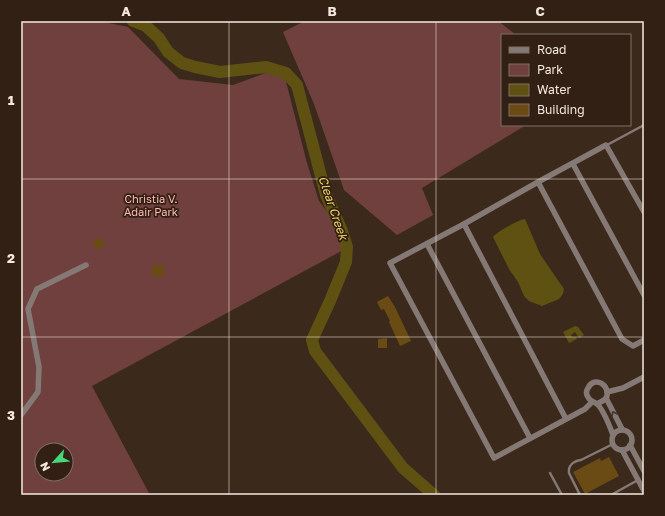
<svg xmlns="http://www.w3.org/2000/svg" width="665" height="516" font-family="'Golos Text',sans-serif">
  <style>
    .green { fill: #70403e; fill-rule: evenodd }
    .water { fill: #5f5112 }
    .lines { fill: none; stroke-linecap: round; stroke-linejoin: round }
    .river { stroke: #5f5112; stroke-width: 12 }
    .building { fill: #6a4b14 }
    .lane { stroke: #857975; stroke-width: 2.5 }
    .street { stroke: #857975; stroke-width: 5.5 }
    .oneway { stroke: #46362c }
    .grid { fill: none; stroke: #f5e9e0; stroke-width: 1; stroke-opacity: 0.55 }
    .labels { text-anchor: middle; stroke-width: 3.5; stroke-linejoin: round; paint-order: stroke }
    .park-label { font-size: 11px; fill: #fcb9b5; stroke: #312013 }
    .water-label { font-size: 12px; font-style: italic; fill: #eed367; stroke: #312013 }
    .neatline { fill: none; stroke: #f5e9e0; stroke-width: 1.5 }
    .grid-label { font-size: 13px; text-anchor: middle; font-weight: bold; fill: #f5e9e0 }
  </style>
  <rect width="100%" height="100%" fill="#3b2a1c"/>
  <g class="green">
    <path d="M21,21h78l29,6 51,52 54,6 35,-13 16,2 23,89 12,38 16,21 10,27 -253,137 58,109h-129zM42,450h24v24h-24z"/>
    <path d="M305,21h193l18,14h-14v90h24l-104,63 11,27 -36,20 -53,-45 -30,-86 -31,-72z"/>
  </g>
  <g class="water">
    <path d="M525,219l15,35 24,35 -1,5 -4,5 -17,7 -13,-5 -5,-5 -6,-14 -9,-13 -16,-32c3,-5 25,-17 32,-18z"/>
    <path d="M575,326l3,1 6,8 -5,3 -4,-6 -4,3 1,2h4l1,2 -8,4 -6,-11z"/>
  </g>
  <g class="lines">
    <path class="river" d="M133,21l13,5 13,12 9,14 14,11 13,4 25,5 46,-5 20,6 11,12 29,110 16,36 5,16 -1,15 -16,39 -18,39 3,11 88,117 31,27"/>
  </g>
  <g class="building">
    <path d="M100,237l5,7 -8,6 -5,-7z"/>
    <path d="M153,265h11v12h-12z"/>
    <path d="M388,296l7,11 16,34 -11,5 -11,-24 1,-1 -6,-12 -3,1 -4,-8z"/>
    <path d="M387,338v10h-9v-9z"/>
    <path d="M609,457l10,19 -34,18 -12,-22 27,-14 1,3z"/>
  </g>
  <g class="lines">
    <g class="lane">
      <path d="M607,145l37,-20"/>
      <path d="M550,473l12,22"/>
      <path d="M580,495l-11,-22c-1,-8 5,-12 12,-13l32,-16"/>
      <path d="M611,495l27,-15"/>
    </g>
    <g class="street">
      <path d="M573,164l71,131"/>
      <path d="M644,212l-38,-67 -68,37 84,157 11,7 11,-6"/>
      <path d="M464,224l74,-42"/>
      <path d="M427,244l103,194"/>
      <path d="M607,392l16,-4 21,-11"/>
      <path d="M606,398l16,31"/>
      <path d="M597,404l9,-5c6,-14 -12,-24 -18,-11 -2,3 -2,6 0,9 2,5 6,4 9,7 6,5 13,23 16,31"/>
      <path d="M21,415l17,-23 1,-25 -11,-58 9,-20 49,-24"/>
      <path d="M566,419l-102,-195 -74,39 104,195 91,-49 7,-7"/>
      <circle cx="622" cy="440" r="10"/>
      <path d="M630,445l14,26"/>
      <path d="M622,450l22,41"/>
    </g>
  </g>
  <defs><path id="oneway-chevron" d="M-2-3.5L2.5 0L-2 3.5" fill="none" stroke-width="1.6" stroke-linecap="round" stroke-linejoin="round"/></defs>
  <use class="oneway" href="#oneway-chevron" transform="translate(614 414) rotate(-117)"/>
  <path class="grid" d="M229,21v474M436,21v474M21,179h623M21,337h623"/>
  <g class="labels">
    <g class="park-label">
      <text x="151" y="203">Christia V.<tspan x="151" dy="13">Adair Park</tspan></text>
    </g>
    <g class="water-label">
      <text transform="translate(333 208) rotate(71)" y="4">Clear Creek</text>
    </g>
  </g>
  <rect width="665" height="516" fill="none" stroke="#312013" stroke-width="44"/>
  <rect x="501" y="34" width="130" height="92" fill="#312013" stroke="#7f7065"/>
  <rect x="509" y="47" width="20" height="6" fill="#857975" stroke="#7f7065"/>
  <text x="537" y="54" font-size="12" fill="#f5e9e0">Road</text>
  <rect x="509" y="64" width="20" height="12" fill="#70403e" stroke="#7f7065"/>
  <text x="537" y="74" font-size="12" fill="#f5e9e0">Park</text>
  <rect x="509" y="84" width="20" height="12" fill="#5f5112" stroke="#7f7065"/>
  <text x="537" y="94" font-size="12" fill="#f5e9e0">Water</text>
  <rect x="509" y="104" width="20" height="12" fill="#6a4b14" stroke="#7f7065"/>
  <text x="537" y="114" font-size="12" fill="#f5e9e0">Building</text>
  <g transform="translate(54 462) rotate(243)"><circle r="19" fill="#312013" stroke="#7f7065"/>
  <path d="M0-3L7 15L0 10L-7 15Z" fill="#47d779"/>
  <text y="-6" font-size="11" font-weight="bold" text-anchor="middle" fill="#f5e9e0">N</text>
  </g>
  <rect x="22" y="22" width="621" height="472" class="neatline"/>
  <g class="grid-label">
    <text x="126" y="16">A</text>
    <text x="332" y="16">B</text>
    <text x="540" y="16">C</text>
    <text x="11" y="105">1</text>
    <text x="11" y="263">2</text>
    <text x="11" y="420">3</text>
  </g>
</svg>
